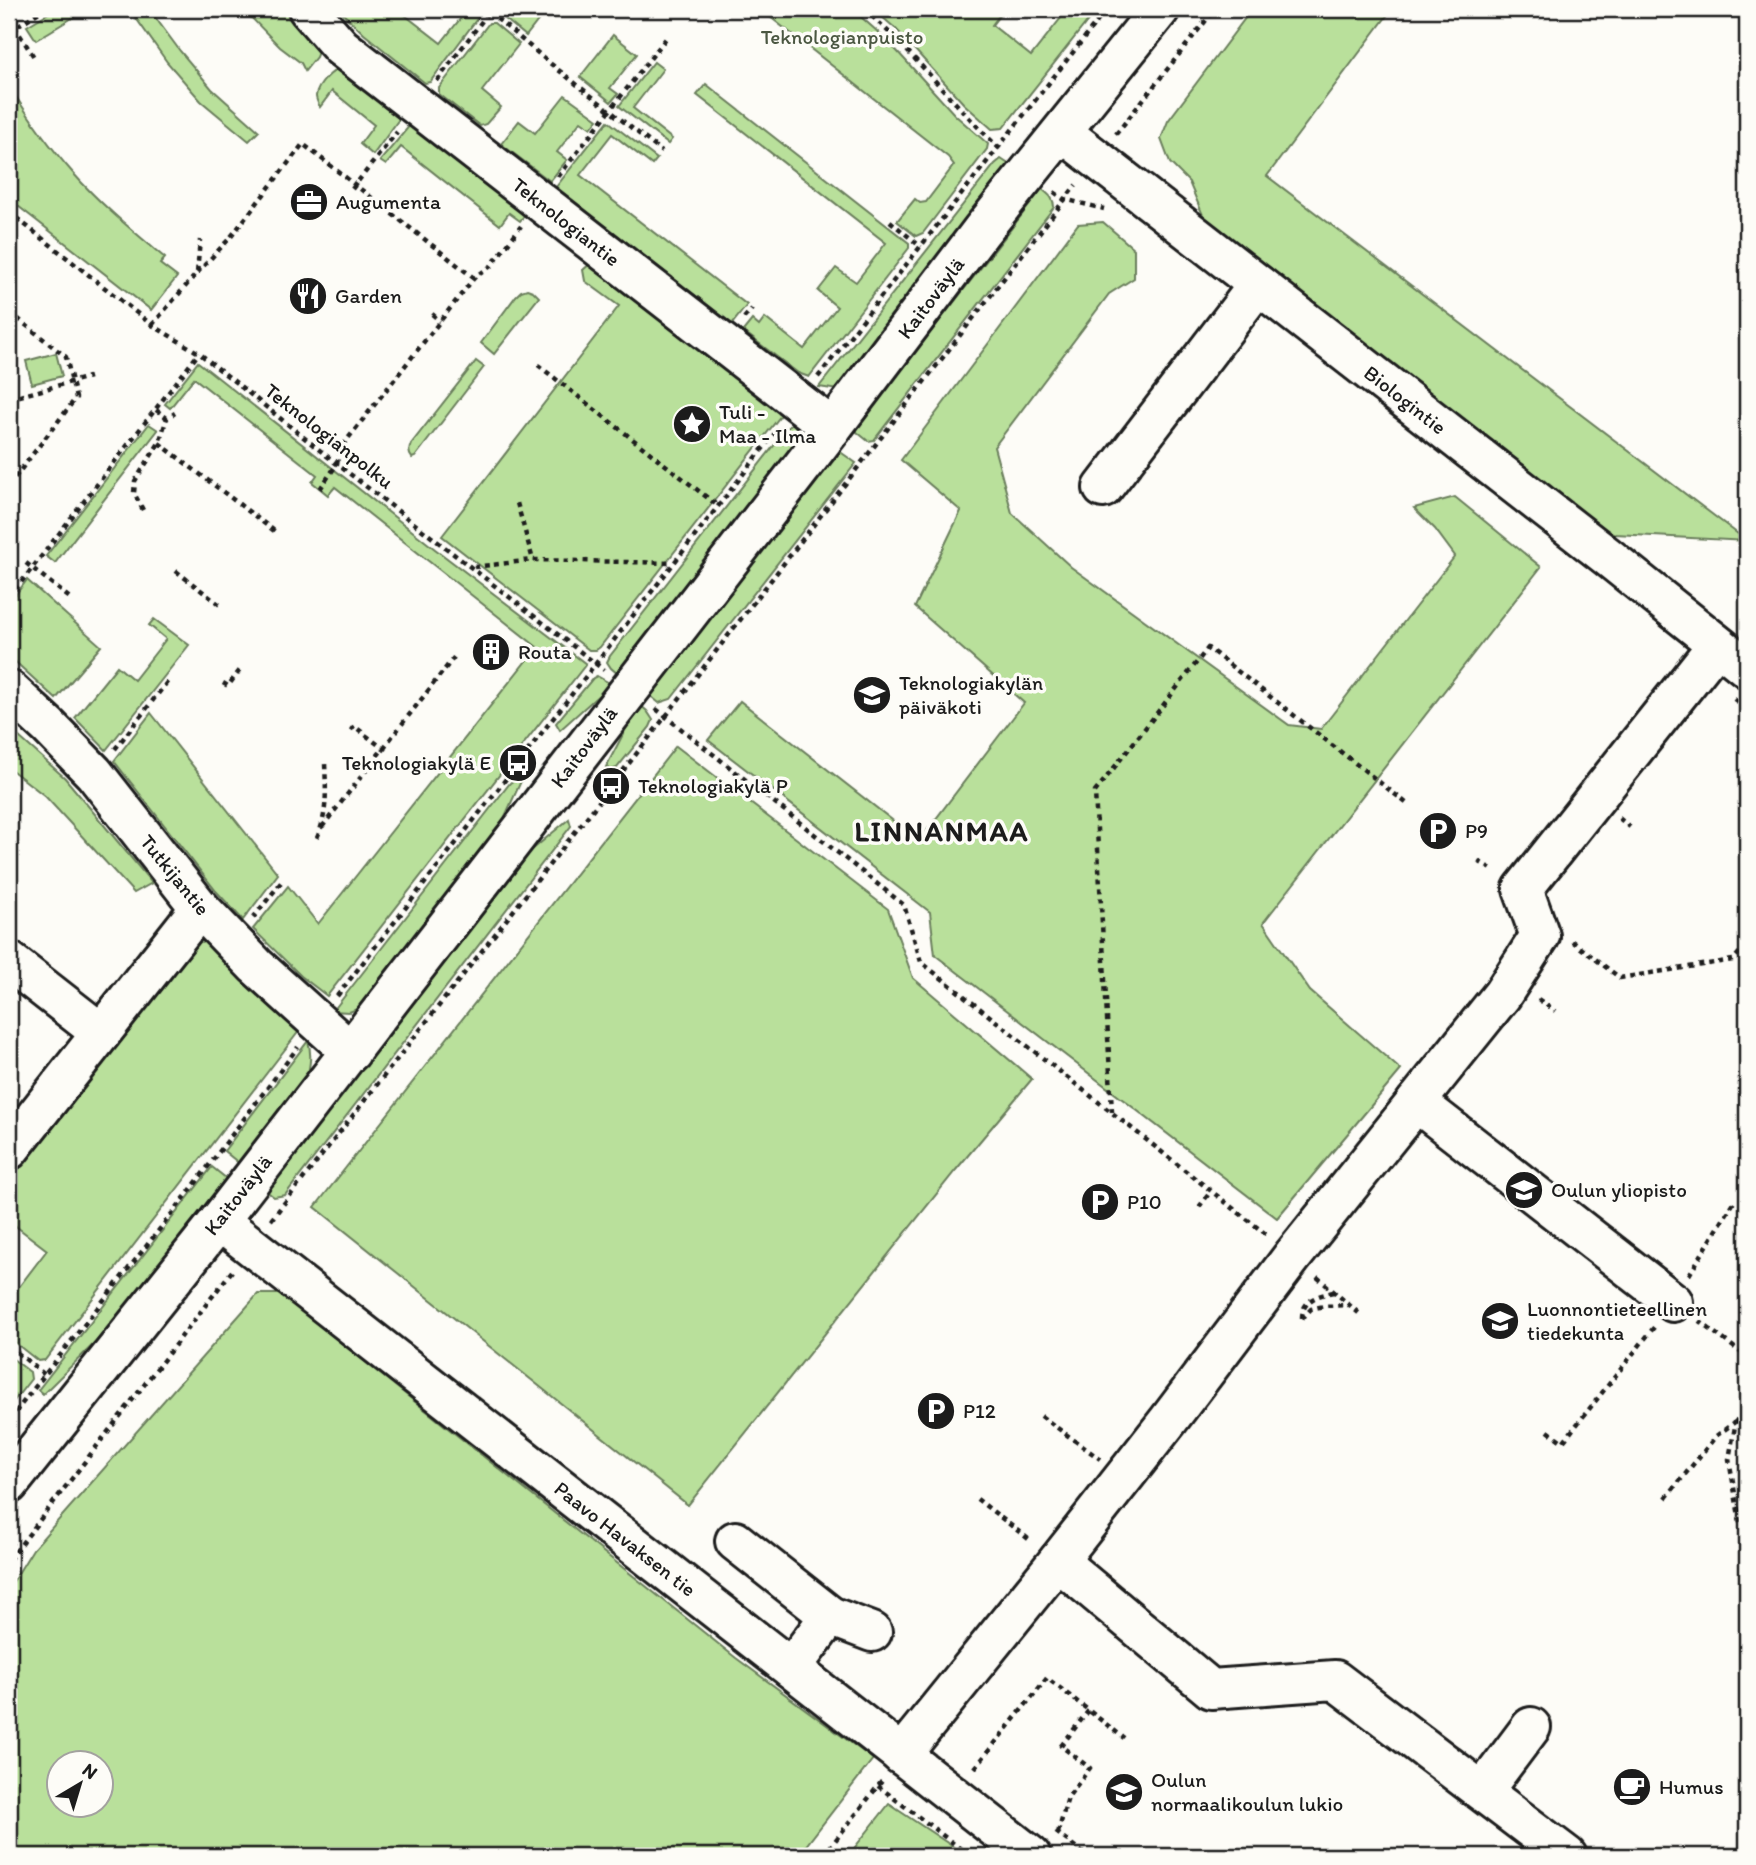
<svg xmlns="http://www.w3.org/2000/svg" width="1756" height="1865" font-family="Itim,sans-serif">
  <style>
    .green { fill: #b9e09b; stroke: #6a7e5c; stroke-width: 2; fill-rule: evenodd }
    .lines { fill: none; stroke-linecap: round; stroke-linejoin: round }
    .minor-casing { stroke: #1c1c1c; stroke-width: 44 }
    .path { stroke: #1c1c1c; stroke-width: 4.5; stroke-dasharray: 5 5; stroke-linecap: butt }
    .minor { stroke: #fdfcf7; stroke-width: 38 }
    .labels { text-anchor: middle; stroke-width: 7; stroke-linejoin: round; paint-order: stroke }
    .park-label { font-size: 21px; fill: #4b5742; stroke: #fdfcf7 }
    .poi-label { font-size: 21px; fill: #1c1c1c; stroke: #fdfcf7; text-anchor: start }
    .street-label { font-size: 21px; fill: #1c1c1c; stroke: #fdfcf7 }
    .district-label { font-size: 28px; font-weight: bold; letter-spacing: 2px; fill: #1c1c1c; stroke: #fdfcf7 }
  </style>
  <rect width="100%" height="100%" fill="#fdfcf7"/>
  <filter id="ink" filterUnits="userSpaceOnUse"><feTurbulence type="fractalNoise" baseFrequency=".0143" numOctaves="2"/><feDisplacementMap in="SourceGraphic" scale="14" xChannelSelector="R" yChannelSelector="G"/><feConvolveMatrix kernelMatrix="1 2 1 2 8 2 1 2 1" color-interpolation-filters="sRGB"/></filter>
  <g filter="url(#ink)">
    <g class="green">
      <path d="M55,9h32l-51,31 -9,-14z"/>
      <path d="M135,9h14l31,42 32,38 47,42 -10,10 -48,-40 -34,-39 -36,-51z"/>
      <path d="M243,9h46l30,40 -3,8 -11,14 -4,-8 -21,-16z"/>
      <path d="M338,9h59l44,34 27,-34h7l4,2v5l-49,66 -5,1 -61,-49z"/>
      <path d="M502,9h45l-21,27 -22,-18z"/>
      <path d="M760,9h92l35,31 68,75 33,29 -1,5 -64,84 -7,3 -19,-15 18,-22 5,4 6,-1 28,-37 -6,-8z"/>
      <path d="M873,9h131l-12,16 39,31 37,-47h29l-94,119 -11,1 -28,-25 -68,-75z"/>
      <path d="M1252,9h140l-125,167 471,358 9,-10v17l-132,-7 -33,-15 -377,-299 -16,-38 -19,-19 -9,-24 7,-18z"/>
      <path d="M489,23h5l25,21 -37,47 19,16 -15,17 -6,2 -41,-32v-6z"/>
      <path d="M613,35l24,19 -27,34 8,6 -7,8 -31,-25z"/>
      <path d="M654,62l9,7 -30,39 39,31 -4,5 -49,-38z"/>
      <path d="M343,67l58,46 -2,6 -26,36 -13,-11 14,-19 -42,-34 -12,16c-2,-4 -4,-7 -4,-11 1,-11 17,-27 27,-29z"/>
      <path d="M706,84l203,159v5l-100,129 -11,-4 -55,-42 9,-11 7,6 6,-8 39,31 33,-42 -19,-16 18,-23 20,14 30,-39 -189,-148z"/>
      <path d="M9,86c19,30 40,60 64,87 28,32 60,58 92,85l-5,6 17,13 -26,33 -142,-111z"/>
      <path d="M565,95l33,24 -7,9 -10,-7 -24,31 10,8 -17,21 -49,-37 18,-23 16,12z"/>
      <path d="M608,121l49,38 -5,6 -40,-31 -32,41 167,130 -15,19 -176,-137z"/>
      <path d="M410,125l119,85 -9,11 -11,-8 -9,12 -99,-78 -15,18 -6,-4z"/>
      <path d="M1001,159l15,10 -178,221 -19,-3 176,-223z"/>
      <path d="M1042,189c7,6 12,9 12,18l-180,233 -6,1 -11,-9v-5z"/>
      <path d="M1103,222l31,27v29l-25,16 -115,153 18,66 59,54 218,158 32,4 134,-173 -20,-27 -21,-21 41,-11 86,70 -278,356 47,68 91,79 -124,148 -342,-263 -5,-43 -222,-172 32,-39 179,140 105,-138 -109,-96 46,-96 -60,-51 177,-236z"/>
      <path d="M591,263l194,147 -185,237 -4,3h-7l-147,-114 177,-230 -34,-25 -2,-11z"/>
      <path d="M527,289l6,2 6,6 -45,57 -13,-11 35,-47 5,-5z"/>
      <path d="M56,353l6,23 -30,8 -6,-23z"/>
      <path d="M476,361l8,6 -69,90 -3,1c-4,-5 -3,-9 -1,-14z"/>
      <path d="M198,362l237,187 151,115 -259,332 -26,-20 -48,-47 35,-43 30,38 219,-277 -202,-160 -7,8 -16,-13 5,-7 -123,-97 -24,30 -5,-4z"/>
      <path d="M794,420l4,22 -180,232 -7,-6 -4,-6 3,-6z"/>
      <path d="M149,424l9,6 -103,133 -9,-7z"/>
      <path d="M839,451l17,12 -185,236 -12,4 -12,-10z"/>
      <path d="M27,580l74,66 -45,53 -47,-43v-53z"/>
      <path d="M154,619l35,26 -83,105 -31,-32 42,-52 17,14 32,-41 -17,-14z"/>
      <path d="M597,676l14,8 -51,46 -4,-7 37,-45z"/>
      <path d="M640,705l7,6 6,9 -3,7 -33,41 -6,2 -5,-3 26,-50z"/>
      <path d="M151,713l127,161 -35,46 -27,-29 -102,-130z"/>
      <path d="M9,728l56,50 87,105 -18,10 -89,-97 -36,-28z"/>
      <path d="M676,746l212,163 25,69 119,101 -77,92 -267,334 -373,-298z"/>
      <path d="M516,779h6l-25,55 -134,173 -14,5 -16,-1 177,-228z"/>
      <path d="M569,819l2,7 -286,369 -11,2 -13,-10 253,-322z"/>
      <path d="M193,941l14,1 96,84 -258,334 -7,1 -29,-23v-38l38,-50 -38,-29v-55z"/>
      <path d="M308,1041c4,13 2,24 -1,37l-67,86 -16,-13z"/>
      <path d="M212,1167l15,12 -115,147 -69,68 -5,-4z"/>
      <path d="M258,1294h22l456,364 137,101 -75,97h-789v-268l24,-39zM60,1764h42v42h-42z"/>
      <path d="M9,1356l21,16 1,7 -22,28z"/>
      <path d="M889,1804l78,52h-119z"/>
    </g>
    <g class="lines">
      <g class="minor-casing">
        <g id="minor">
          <path d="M308,9l33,38 491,381"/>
          <path d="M1062,132l546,425 139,111"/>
          <path d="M1103,488l155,-203"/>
          <path d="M9,690l39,36 46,47 106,135 56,58 95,86"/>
          <path d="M9,961l92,72"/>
          <path d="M1416,1102l257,200"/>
          <path d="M9,1150l191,-242"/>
          <path d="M219,1221l812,635"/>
          <path d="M9,1484l210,-263 613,-793 150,-198 178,-221"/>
          <path d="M735,1541l95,75 42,16"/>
          <path d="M1058,1561l153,128 124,-9 232,176"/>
          <path d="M791,1668l39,-52"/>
          <path d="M901,1755l157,-194 110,-140 124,-164 210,-262 38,-59 -17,-47 194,-244"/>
          <path d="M1483,1791l48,-64"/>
        </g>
      </g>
      <g class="path">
        <path d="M864,9c49,43 89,95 136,140"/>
        <path d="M489,12l62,52 111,88"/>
        <path d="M9,18l27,42"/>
        <path d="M9,31l35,-22"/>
        <path d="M437,81l54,-72"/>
        <path d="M1116,134l99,-125"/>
        <path d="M558,177l109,-140"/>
        <path d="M352,189l45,-57"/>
        <path d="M1054,192l10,7 40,10"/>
        <path d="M9,212l143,113 47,28 138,111 267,206"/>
        <path d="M890,221l31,26"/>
        <path d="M197,273l33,-35 73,-94 171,134"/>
        <path d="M432,314l8,7"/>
        <path d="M9,315l3,-1 54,43 10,41 -67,87"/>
        <path d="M744,318l8,-9"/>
        <path d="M152,325l45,-52 3,-33"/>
        <path d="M538,365l180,141"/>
        <path d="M818,377l289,-368"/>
        <path d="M9,399l80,-22"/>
        <path d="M156,410l11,8 8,-5"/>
        <path d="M159,443l118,90"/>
        <path d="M320,489l17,-25 2,-14 135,-172 17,-12 30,-40"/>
        <path d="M517,503l16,57"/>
        <path d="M143,510l-9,-17 1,-12 24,-38 8,-25"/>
        <path d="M26,563l45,36"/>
        <path d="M474,567l59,-7 140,3"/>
        <path d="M176,571l44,34"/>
        <path d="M9,598l190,-245"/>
        <path d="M223,683l5,3 12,-16"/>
        <path d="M1734,699l13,10"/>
        <path d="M656,709l248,196 17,57 346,273"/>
        <path d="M351,730l3,-4 35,27"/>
        <path d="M115,749l53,-68"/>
        <path d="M1619,818l11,9"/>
        <path d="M322,827l133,-171"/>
        <path d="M317,838c11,-25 9,-49 8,-75"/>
        <path d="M1478,861l17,10"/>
        <path d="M253,918l30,-38"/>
        <path d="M1572,941l48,37 113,-18 7,-8"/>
        <path d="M337,996l442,-568"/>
        <path d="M1538,999l17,12"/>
        <path d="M1112,1112l-17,-320 113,-144 202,158"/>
        <path d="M1199,1207l12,-16"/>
        <path d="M271,1220l395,-504 410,-531"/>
        <path d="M9,1232v3"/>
        <path d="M1689,1275l45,-73"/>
        <path d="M1317,1277l44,38"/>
        <path d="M1302,1318c0,-18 16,-23 32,-26"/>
        <path d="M1302,1319l9,-10 13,-3 24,-1"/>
        <path d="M1699,1321l48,36"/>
        <path d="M9,1346l36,29"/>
        <path d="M1041,1416l59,43"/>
        <path d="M9,1420l180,-228 109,-145"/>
        <path d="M1548,1431l15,11 92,-116"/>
        <path d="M1666,1498l50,-62 19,-14"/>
        <path d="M977,1499l54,42"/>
        <path d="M1740,1522l-11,-63 7,-38 11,-15"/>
        <path d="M9,1542l8,7"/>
        <path d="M9,1560l223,-289"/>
        <path d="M975,1768l72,-90 77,60"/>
        <path d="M878,1786l92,70"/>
        <path d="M1056,1832l31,24"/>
        <path d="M1058,1833l10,-36 22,-29 -29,-22 28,-36"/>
        <path d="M823,1856l59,-75"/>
        <path d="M1129,1856l5,-7"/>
      </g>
      <use href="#minor" class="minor"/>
    </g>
  </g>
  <defs>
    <g id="office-disc" transform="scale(2.0125)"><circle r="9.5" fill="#1c1c1c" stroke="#fdfcf7"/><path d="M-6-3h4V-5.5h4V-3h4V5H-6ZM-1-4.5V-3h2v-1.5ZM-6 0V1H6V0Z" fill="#fff"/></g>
    <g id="restaurant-disc" transform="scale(2.0125)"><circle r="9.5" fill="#1c1c1c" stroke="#fdfcf7"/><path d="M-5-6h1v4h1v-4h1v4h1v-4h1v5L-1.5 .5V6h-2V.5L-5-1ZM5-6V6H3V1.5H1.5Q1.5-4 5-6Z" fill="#fff"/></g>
    <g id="sight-disc" transform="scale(2.0125)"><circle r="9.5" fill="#1c1c1c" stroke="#fdfcf7"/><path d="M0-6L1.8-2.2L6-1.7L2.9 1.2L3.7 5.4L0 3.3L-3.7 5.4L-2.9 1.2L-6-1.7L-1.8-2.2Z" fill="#fff"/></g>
    <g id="building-disc" transform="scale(2.0125)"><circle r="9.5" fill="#1c1c1c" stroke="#fdfcf7"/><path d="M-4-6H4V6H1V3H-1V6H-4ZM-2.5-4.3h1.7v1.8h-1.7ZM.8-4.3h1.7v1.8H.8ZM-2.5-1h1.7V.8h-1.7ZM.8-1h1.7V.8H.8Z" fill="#fff"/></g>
    <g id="school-disc" transform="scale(2.0125)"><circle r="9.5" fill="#1c1c1c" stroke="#fdfcf7"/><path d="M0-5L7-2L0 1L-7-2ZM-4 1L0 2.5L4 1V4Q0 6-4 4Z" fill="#fff"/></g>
    <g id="bus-disc" transform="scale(2.0125)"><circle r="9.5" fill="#1c1c1c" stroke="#fdfcf7"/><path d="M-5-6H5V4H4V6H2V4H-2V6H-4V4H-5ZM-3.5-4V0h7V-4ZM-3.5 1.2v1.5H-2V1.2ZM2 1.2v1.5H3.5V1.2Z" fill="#fff"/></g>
    <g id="parking-disc" transform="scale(2.0125)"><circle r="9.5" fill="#1c1c1c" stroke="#fdfcf7"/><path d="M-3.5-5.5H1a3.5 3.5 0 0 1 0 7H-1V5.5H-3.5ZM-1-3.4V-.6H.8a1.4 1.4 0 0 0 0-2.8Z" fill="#fff"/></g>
    <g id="university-disc" transform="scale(2.0125)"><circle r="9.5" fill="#1c1c1c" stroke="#fdfcf7"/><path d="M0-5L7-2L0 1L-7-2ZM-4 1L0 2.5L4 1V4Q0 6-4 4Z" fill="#fff"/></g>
    <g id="cafe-disc" transform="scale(2.0125)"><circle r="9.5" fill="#1c1c1c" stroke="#fdfcf7"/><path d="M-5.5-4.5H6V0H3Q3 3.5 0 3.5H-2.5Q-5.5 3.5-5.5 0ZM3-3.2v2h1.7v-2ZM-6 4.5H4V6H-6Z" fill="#fff"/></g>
  </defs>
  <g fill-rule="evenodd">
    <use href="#office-disc" x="309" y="202"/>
    <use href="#restaurant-disc" x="308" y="296"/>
    <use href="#sight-disc" x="692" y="424"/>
    <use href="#building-disc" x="491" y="652"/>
    <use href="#school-disc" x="872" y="695"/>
    <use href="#bus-disc" x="518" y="763"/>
    <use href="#bus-disc" x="611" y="786"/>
    <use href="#parking-disc" x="1438" y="831"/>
    <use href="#university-disc" x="1524" y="1190"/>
    <use href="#parking-disc" x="1100" y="1202"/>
    <use href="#university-disc" x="1500" y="1321"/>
    <use href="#parking-disc" x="936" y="1411"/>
    <use href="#cafe-disc" x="1632" y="1787"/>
    <use href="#school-disc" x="1124" y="1792"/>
  </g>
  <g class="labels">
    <g class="park-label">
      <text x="842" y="44">Teknologianpuisto</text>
    </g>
    <g class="poi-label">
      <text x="336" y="209">Augumenta</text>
      <text x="335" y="303">Garden</text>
      <text x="719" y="419">Tuli -<tspan x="719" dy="24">Maa - Ilma</tspan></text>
      <text x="518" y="659">Routa</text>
      <text x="899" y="690">Teknologiakylän<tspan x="899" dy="24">päiväkoti</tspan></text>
      <text x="491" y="770" text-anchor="end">Teknologiakylä E</text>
      <text x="638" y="793">Teknologiakylä P</text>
      <text x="1465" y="838">P9</text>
      <text x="1551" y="1197">Oulun yliopisto</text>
      <text x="1127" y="1209">P10</text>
      <text x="1527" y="1316">Luonnontieteellinen<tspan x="1527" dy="24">tiedekunta</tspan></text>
      <text x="963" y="1418">P12</text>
      <text x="1151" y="1787">Oulun<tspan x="1151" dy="24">normaalikoulun lukio</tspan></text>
      <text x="1659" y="1794">Humus</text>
    </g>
    <g class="street-label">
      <text transform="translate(566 222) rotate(38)" y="7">Teknologiantie</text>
      <text transform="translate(931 298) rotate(-53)" y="7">Kaitoväylä</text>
      <text transform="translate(1405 400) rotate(38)" y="7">Biologintie</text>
      <text transform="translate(329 436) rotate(38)" y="7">Teknologianpolku</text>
      <text transform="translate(584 747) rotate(-53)" y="7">Kaitoväylä</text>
      <text transform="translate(175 875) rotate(51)" y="7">Tutkijantie</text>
      <text transform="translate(238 1195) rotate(-52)" y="7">Kaitoväylä</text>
      <text transform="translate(625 1539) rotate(38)" y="7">Paavo Havaksen tie</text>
    </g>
    <g class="district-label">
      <text x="942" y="841">LINNANMAA</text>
    </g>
  </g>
  <rect width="1756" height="1865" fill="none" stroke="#fdfcf7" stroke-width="35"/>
  <rect x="18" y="18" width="1721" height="1830" fill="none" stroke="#1c1c1c" stroke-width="2.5" filter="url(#ink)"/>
  <g transform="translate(80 1784) rotate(38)"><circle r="33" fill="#fdfcf7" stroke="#a3a29f" stroke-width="2"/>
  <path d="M0-5L12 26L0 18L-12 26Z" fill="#1c1c1c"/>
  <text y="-10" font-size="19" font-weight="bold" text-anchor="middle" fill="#1c1c1c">N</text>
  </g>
</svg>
